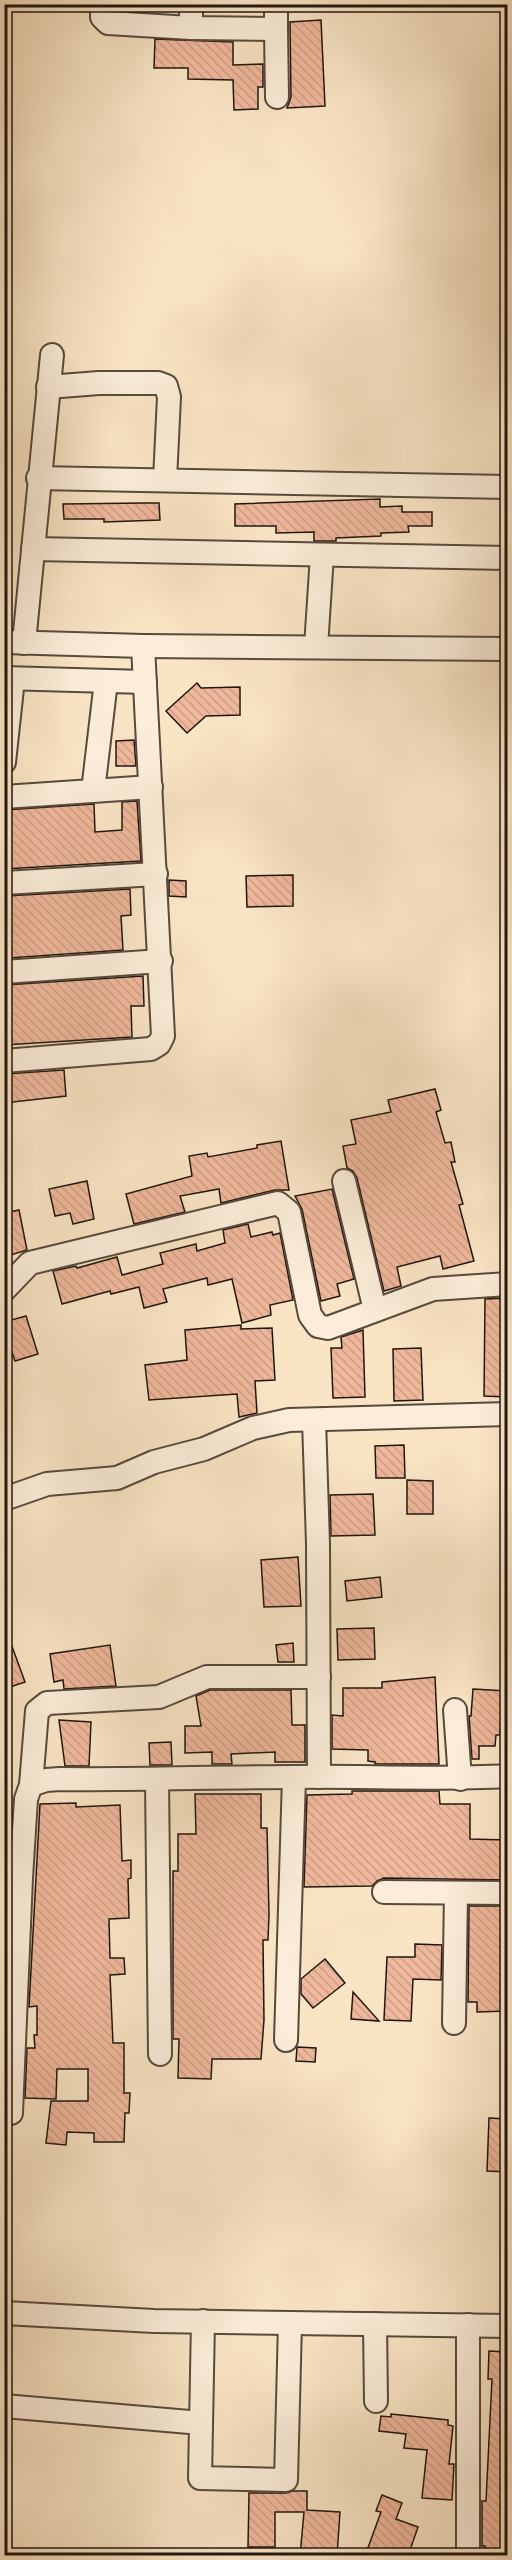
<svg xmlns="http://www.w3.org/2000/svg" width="512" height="2560" font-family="'IM FELL French Canon',serif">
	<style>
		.building { fill: url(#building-back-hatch); stroke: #211610; stroke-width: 1.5 }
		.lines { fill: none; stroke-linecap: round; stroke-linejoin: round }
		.street-casing { stroke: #574a3d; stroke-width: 26 }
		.street { stroke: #fbedd9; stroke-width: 22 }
	</style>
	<defs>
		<pattern id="building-back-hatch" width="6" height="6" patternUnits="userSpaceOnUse" patternTransform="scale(1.5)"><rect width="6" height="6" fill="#efb79b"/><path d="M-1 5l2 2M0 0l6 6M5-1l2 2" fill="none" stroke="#cd9d84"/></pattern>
	</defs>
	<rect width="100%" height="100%" fill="#f9e4c4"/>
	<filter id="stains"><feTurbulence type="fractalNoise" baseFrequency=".00333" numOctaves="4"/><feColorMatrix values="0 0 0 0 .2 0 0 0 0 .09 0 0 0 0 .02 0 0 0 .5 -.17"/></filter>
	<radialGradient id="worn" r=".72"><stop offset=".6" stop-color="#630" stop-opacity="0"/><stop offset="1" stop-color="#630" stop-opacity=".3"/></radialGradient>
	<!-- building -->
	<g class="building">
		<path d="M321,20L325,106L287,108L291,97L290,22Z"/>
		<path d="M155,39L233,42V65L263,64V87H258V109L234,110L233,80L188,79V68H154Z"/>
		<path d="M380,499V507L402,506V512H432V526H408L409,532L381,533V536L336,538V541H314V532L276,533V526H235V504Z"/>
		<path d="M144,503H159L160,520L104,522V519H64L63,504Z"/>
		<path d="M197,683L201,688L240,687V715L206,716L187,733L166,711Z"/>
		<path d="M134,740L136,766H116V741Z"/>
		<path d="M137,801L141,861L4,869V810L94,804L95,832L122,830V802Z"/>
		<path d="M293,875V906L247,907L246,876Z"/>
		<path d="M169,880L186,881V897L169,896Z"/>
		<path d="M130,889L131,915L121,916L123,950L9,958V955H4L6,896Z"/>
		<path d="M143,976L144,1006H131L132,1037L4,1045V985Z"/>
		<path d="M64,1070L66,1096L4,1103V1074Z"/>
		<path d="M435,1089L441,1110L436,1112L445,1143L451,1142L455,1162H451L463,1204L459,1205L474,1261L443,1269L440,1256L397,1267L401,1286L384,1291L357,1178L353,1171L347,1168L343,1146L356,1144L351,1120L391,1112L388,1100Z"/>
		<path d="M281,1141L289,1190H275L221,1203L219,1189L180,1196L185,1212L134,1224L126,1194L192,1176L189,1156L207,1153L208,1157L257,1148V1145Z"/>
		<path d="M87,1181L94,1219L73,1224L70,1213L55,1216L49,1189Z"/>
		<path d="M332,1189L354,1279L337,1284L340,1296L321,1301L302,1209L295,1196Z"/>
		<path d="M19,1210L27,1250L4,1257V1213Z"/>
		<path d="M248,1224L251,1237L272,1232L273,1235L280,1233L293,1300L270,1305L271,1315L242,1323L232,1279L208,1285L207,1278L163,1289L167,1302L144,1308L139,1287L111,1294L110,1291L62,1304L53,1271L76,1266L77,1268L117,1257L122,1275L163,1264L160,1253L196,1244L197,1251L225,1243L223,1230Z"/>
		<path d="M507,1298V1397L484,1396L485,1299Z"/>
		<path d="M26,1316L38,1354L15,1361L4,1330V1322Z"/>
		<path d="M241,1325V1329L272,1328L275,1380L255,1381L257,1413L239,1417L237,1394L149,1400L145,1365L187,1360L185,1330Z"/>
		<path d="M363,1330L365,1397L333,1398L331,1348H342L341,1337Z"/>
		<path d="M421,1348L423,1400L394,1401L393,1349Z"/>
		<path d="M404,1445L405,1478H376L375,1446Z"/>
		<path d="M407,1480L433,1481V1514H407Z"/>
		<path d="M373,1494L375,1535L331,1536L330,1495Z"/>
		<path d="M298,1557L301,1606L264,1607L261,1560Z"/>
		<path d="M380,1577L382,1597L347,1601L345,1581Z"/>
		<path d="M374,1628L375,1659L338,1660L337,1629Z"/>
		<path d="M6,1630L25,1682L4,1689V1631Z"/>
		<path d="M293,1643L294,1662H278L276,1645Z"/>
		<path d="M110,1645L116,1686L64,1689L63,1680L54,1682L50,1654Z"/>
		<path d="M435,1677L439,1764H375V1762L368,1761V1750L332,1749V1715L343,1716V1688H382V1682Z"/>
		<path d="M473,1689L507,1691V1716L501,1715L500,1735H496L495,1746H479V1759H472L469,1716H471Z"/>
		<path d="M210,1690H291L292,1725H305V1762H275V1752L231,1754L232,1764H212V1752L185,1753V1726H201L196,1696Z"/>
		<path d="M59,1720L91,1722L89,1766H65Z"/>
		<path d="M171,1742L172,1765H150L149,1743Z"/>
		<path d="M352,1791H439L440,1804H470V1839L507,1840V1880L384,1878L377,1881L372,1886L304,1887L307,1795L352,1794Z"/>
		<path d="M195,1794H261V1828H267L269,1915L268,1940H263L264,2020L261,2059H212L211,2079L178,2078L179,2039H173V1871H178V1834H196Z"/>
		<path d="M76,1803V1807L120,1805L122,1861L131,1860V1878L128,1879L129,1918L109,1919L110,1958H124L125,1974L110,1975L113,2043H124V2093H130L129,2113H125L124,2142H94V2133L67,2132L66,2145L46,2143L51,2101H88V2069H57L56,2099L25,2098L27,2048H35L34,2035H37V2006L29,2007L40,1804Z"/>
		<path d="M469,1906H507V2011L477,2012V2002H468Z"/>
		<path d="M415,1944L442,1945L441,1980L413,1979L411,2021L384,2020L387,1957H415Z"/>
		<path d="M325,1959L345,1983L313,2008L301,1994V1979Z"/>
		<path d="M353,1992L379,2021L351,2019Z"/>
		<path d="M297,2047L316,2048L315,2062L296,2061Z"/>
		<path d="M489,2118L507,2119V2172L487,2171Z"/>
		<path d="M489,2351L507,2352V2548H505V2556H485V2546H482V2501H486L492,2379H488Z"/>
		<path d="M391,2414L448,2420V2425L453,2426L449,2464H454L452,2500L422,2498L427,2450L404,2448L406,2434L379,2431L381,2416L391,2417Z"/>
		<path d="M293,2491H307V2510L340,2512L337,2556H300L304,2512H275V2547H248L249,2493H286Z"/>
		<path d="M382,2495L402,2503L396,2519L418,2527L408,2556H365L381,2512L376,2511Z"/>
	</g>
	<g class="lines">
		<!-- street casing -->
		<g class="street-casing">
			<g id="street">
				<path d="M102,4V17L108,23L191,28L276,29V4"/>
				<path d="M191,28V4"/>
				<path d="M276,29L277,97"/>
				<path d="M48,387L99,383H158L166,386L169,397L165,480"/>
				<path d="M38,478L508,487"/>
				<path d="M33,549L508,558"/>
				<path d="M4,642L143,646L508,649"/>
				<path d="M24,643L52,355"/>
				<path d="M316,647L322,555"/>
				<path d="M4,678L145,682"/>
				<path d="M4,762L13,679"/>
				<path d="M93,791L106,681"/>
				<path d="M4,797L151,787"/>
				<path d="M4,883L156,874"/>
				<path d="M4,972L161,961"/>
				<path d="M4,1061L151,1049L159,1044L163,1036L143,646"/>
				<path d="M344,1181L375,1310"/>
				<path d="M4,1290L30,1263L278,1203L289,1212L310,1315L318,1326L328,1328L433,1289L508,1284"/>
				<path d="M314,1420L318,1544L319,1777"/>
				<path d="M4,1499L47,1484L117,1478L154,1462L204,1449L253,1428L289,1420L508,1414"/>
				<path d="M455,1710L460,1779"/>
				<path d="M157,1780L160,2054"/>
				<path d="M31,1785L37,1711L47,1703L159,1697L207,1677H319"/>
				<path d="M384,1892L508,1893"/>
				<path d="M454,2023L456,1893"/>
				<path d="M286,2040L294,1777"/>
				<path d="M11,2113L21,1878L26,1799L31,1785L46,1780L60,1779C138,1780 215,1777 293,1777C365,1776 436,1780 508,1776"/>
				<path d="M4,2313L154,2321L508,2326"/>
				<path d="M203,2321L200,2478L286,2480L290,2323"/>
				<path d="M375,2324L376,2401"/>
				<path d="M468,2325V2556"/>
				<path d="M4,2406L201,2423"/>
			</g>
		</g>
		<!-- street -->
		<use href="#street" class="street"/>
	</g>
	<!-- margin -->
	<rect width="512" height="2560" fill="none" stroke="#f9e4c4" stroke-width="24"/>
	<rect x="6" y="6" width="500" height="2548" fill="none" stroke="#211610" stroke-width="3"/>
	<rect x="12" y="12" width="488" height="2536" fill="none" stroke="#211610" stroke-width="1.5"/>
	<rect width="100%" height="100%" filter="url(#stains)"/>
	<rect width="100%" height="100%" fill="url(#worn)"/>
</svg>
